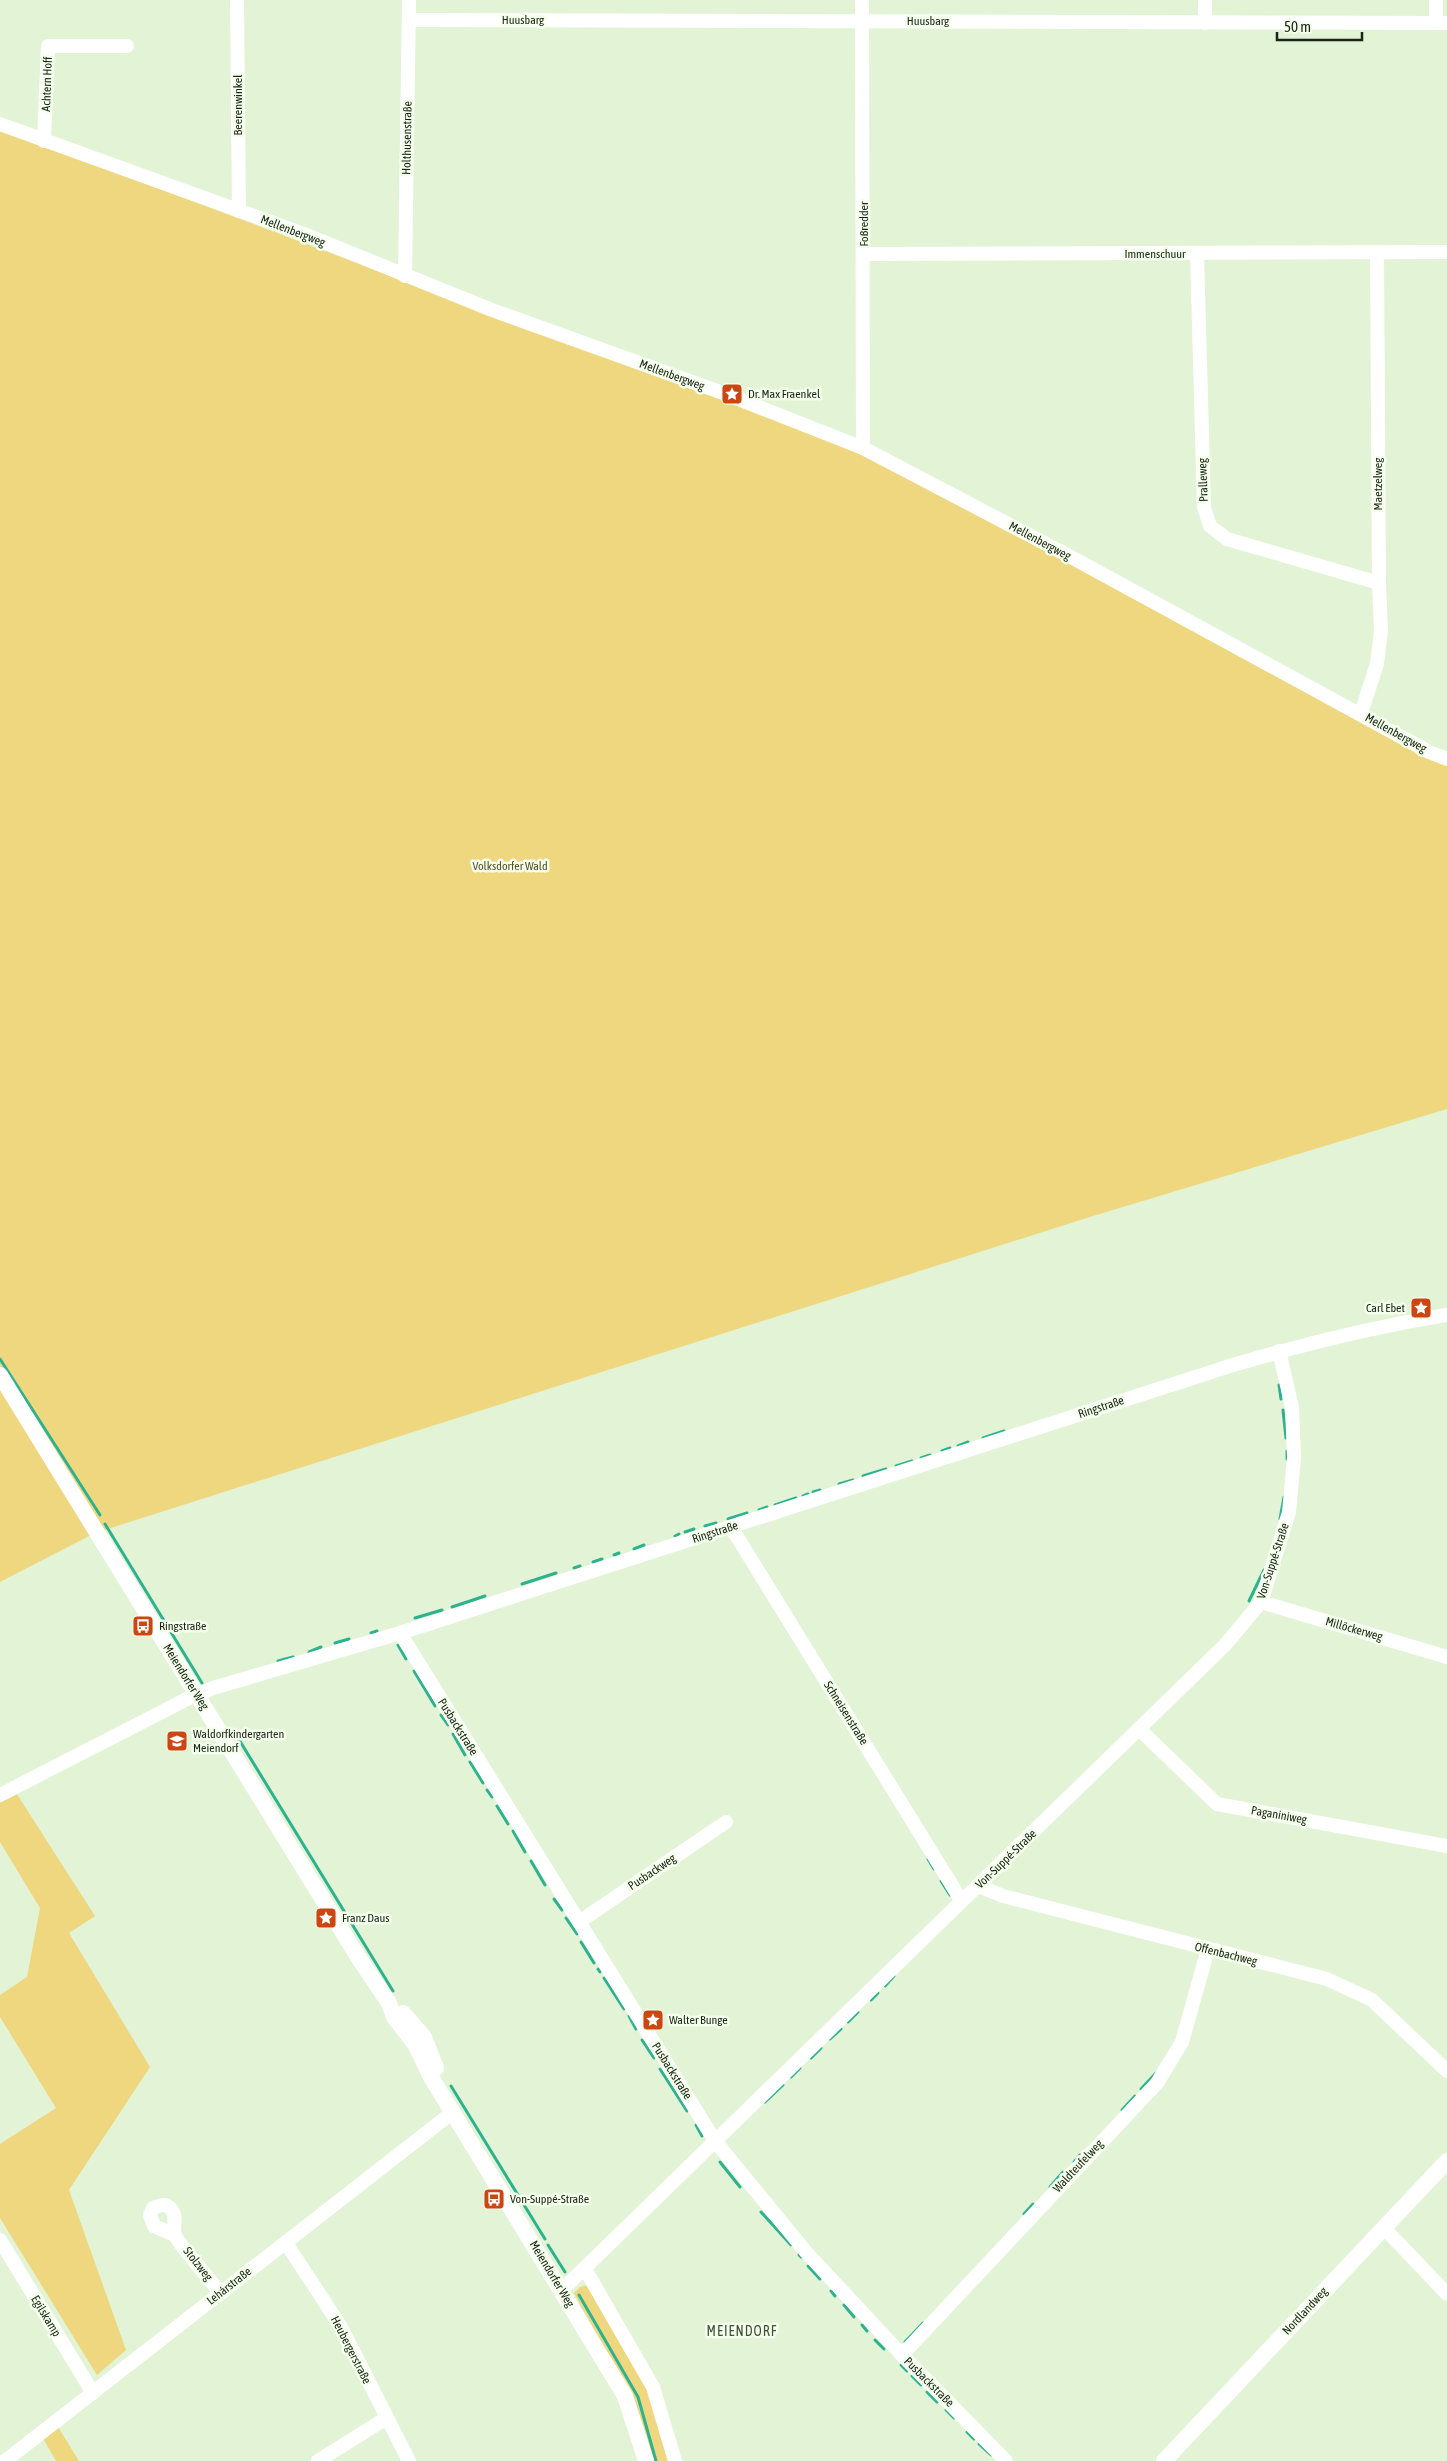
<svg xmlns="http://www.w3.org/2000/svg" width="1447" height="2461" font-family="'Asap Condensed',sans-serif">
	<style>
		.green { fill: #efd780 }
		.lines { fill: none; stroke-linecap: round; stroke-linejoin: round }
		.stream { stroke: #2db28f; stroke-width: 3 }
		.minor { stroke: #fff; stroke-width: 14 }
		.tertiary { stroke: #fff; stroke-width: 16 }
		.labels { text-anchor: middle; dominant-baseline: central; stroke-width: 5; stroke-linejoin: round; paint-order: stroke }
		.street-label { font-size: 12px; fill: #1c2317; stroke: #f4ffec }
		.poi-label { font-size: 12px; fill: #1c2317; stroke: #f4ffec; text-anchor: start }
		.park-label { font-size: 12px; fill: #5a4f25; stroke: #f4ffec }
		.neighbourhood-label { font-size: 14px; letter-spacing: 1px; fill: #425137; stroke: #f4ffec }
	</style>
	<rect width="100%" height="100%" fill="#e2f4d5"/>
	<!-- green -->
	<g class="green">
		<path d="M0,129L866,454L1447,765V1109L1093,1216L95,1533L0,1582Z"/>
		<path d="M13,1788L95,1916L69,1933L150,2067L69,2190L126,2350L97,2375L0,2218V2144L56,2108L0,2017V1995L27,1977L40,1908L0,1842V1802Z"/>
		<path d="M591,2284L651,2396L671,2461H652L635,2404L574,2293L580,2287Z"/>
		<path d="M55,2422L79,2461H56L40,2433Z"/>
	</g>
	<g class="lines">
		<!-- stream -->
		<g class="stream">
			<path d="M0,1359L100,1515"/>
			<path d="M1279,1385L1281,1399"/>
			<path d="M1283,1410L1286,1438"/>
			<path d="M983,1438L1004,1431"/>
			<path d="M958,1446L968,1442"/>
			<path d="M942,1451L950,1448"/>
			<path d="M921,1458L930,1455"/>
			<path d="M1287,1459V1451"/>
			<path d="M896,1466L912,1461"/>
			<path d="M863,1476L886,1469"/>
			<path d="M839,1484L853,1480"/>
			<path d="M813,1492L820,1490"/>
			<path d="M803,1496L808,1494"/>
			<path d="M775,1505L796,1498"/>
			<path d="M759,1510L767,1507"/>
			<path d="M728,1519L747,1513"/>
			<path d="M1280,1519L1284,1497"/>
			<path d="M105,1524L202,1683"/>
			<path d="M705,1526L716,1523"/>
			<path d="M685,1532L694,1529"/>
			<path d="M675,1536L679,1534"/>
			<path d="M634,1549L644,1545"/>
			<path d="M614,1555L619,1553"/>
			<path d="M593,1562L602,1559"/>
			<path d="M574,1568L580,1566"/>
			<path d="M522,1584L556,1573"/>
			<path d="M1249,1601L1264,1570"/>
			<path d="M452,1607L485,1596"/>
			<path d="M415,1618L442,1610"/>
			<path d="M371,1633L377,1631"/>
			<path d="M335,1643L349,1639"/>
			<path d="M398,1645L406,1659"/>
			<path d="M309,1652L321,1647"/>
			<path d="M278,1661L293,1657"/>
			<path d="M414,1671L435,1706"/>
			<path d="M441,1715L448,1725"/>
			<path d="M453,1734L465,1755"/>
			<path d="M238,1738L393,1991"/>
			<path d="M470,1762L483,1783"/>
			<path d="M487,1790L492,1797"/>
			<path d="M497,1806L508,1824"/>
			<path d="M513,1831L525,1852"/>
			<path d="M928,1859L934,1869"/>
			<path d="M531,1861L545,1885"/>
			<path d="M941,1881L950,1895"/>
			<path d="M554,1899L562,1910"/>
			<path d="M566,1918L577,1934"/>
			<path d="M581,1942L594,1963"/>
			<path d="M598,1969L600,1972"/>
			<path d="M604,1978L624,2009"/>
			<path d="M885,1986L894,1976"/>
			<path d="M871,2000L878,1993"/>
			<path d="M629,2016L636,2029"/>
			<path d="M848,2022L858,2012"/>
			<path d="M830,2039L841,2029"/>
			<path d="M642,2040L654,2058"/>
			<path d="M811,2058L821,2048"/>
			<path d="M660,2069L687,2111"/>
			<path d="M791,2077L800,2068"/>
			<path d="M451,2086L545,2239"/>
			<path d="M1141,2089L1156,2073"/>
			<path d="M765,2102L783,2085"/>
			<path d="M1122,2110L1135,2096"/>
			<path d="M696,2125L702,2136"/>
			<path d="M720,2162L740,2187"/>
			<path d="M1074,2162L1080,2155"/>
			<path d="M1050,2187L1063,2172"/>
			<path d="M761,2212L791,2245"/>
			<path d="M1024,2214L1033,2204"/>
			<path d="M548,2245L565,2272"/>
			<path d="M799,2255L801,2257"/>
			<path d="M808,2266L820,2279"/>
			<path d="M831,2291L835,2296"/>
			<path d="M579,2295L638,2397L656,2461"/>
			<path d="M844,2305L854,2317"/>
			<path d="M862,2325L867,2331"/>
			<path d="M875,2340L884,2349"/>
			<path d="M905,2342L923,2323"/>
			<path d="M901,2365L907,2371"/>
			<path d="M912,2376L921,2385"/>
			<path d="M927,2392L937,2402"/>
			<path d="M946,2410L954,2418"/>
			<path d="M967,2432L974,2439"/>
			<path d="M979,2444L991,2455"/>
		</g>
		<!-- minor -->
		<g class="minor">
			<path d="M237,0L239,211"/>
			<path d="M862,0L863,448"/>
			<path d="M409,20L1447,23"/>
			<path d="M1205,23V0"/>
			<path d="M1436,23V0"/>
			<path d="M0,124L304,234L492,310L723,393L863,448L1071,557L1429,752L1447,759"/>
			<path d="M44,141L48,46H127"/>
			<path d="M1197,253L1204,507L1210,526L1227,539L1379,583"/>
			<path d="M864,254L1447,252"/>
			<path d="M405,276L409,0"/>
			<path d="M1361,713L1377,664L1381,631L1379,583L1377,253"/>
			<path d="M731,1527L961,1900"/>
			<path d="M1261,1602L1447,1657"/>
			<path d="M400,1633L715,2141L806,2252L902,2355L1006,2461"/>
			<path d="M1139,1729L1217,1804L1447,1846"/>
			<path d="M0,1795L187,1699L213,1688L400,1633L1233,1365C1304,1344 1374,1327 1447,1315"/>
			<path d="M979,1886L1003,1896L1327,1979L1372,2000L1447,2071"/>
			<path d="M579,1922L726,1822"/>
			<path d="M1384,2228L1447,2294"/>
			<path d="M175,2235L154,2226L150,2215L153,2208C160,2205 165,2203 171,2209C178,2217 172,2226 175,2235C178,2244 212,2282 221,2293"/>
			<path d="M0,2240L93,2393"/>
			<path d="M286,2243L341,2327L409,2461"/>
			<path d="M585,2269L653,2387L675,2461"/>
			<path d="M562,2290L1225,1645L1261,1602L1289,1512L1294,1458L1292,1407L1279,1351"/>
			<path d="M902,2355L1157,2083L1182,2042L1208,1949"/>
			<path d="M5,2461L453,2112"/>
			<path d="M318,2461L385,2419"/>
		</g>
		<!-- tertiary -->
		<g class="tertiary">
			<path d="M0,1375L360,1960L389,2003L394,2017L415,2044L431,2077L625,2396L646,2461"/>
			<path d="M403,2013L424,2037L436,2068"/>
			<path d="M1164,2461L1447,2161"/>
		</g>
	</g>
	<!-- icons -->
	<defs>
		<g id="sight-square" transform="scale(1.125)"><rect x="-9" y="-9" width="18" height="18" rx="4" fill="#cd4612" stroke="#f4ffec"/><path d="M0-6L1.8-2.2L6-1.7L2.9 1.2L3.7 5.4L0 3.3L-3.7 5.4L-2.9 1.2L-6-1.7L-1.8-2.2Z" fill="#fff"/></g>
		<g id="bus-square" transform="scale(1.125)"><rect x="-9" y="-9" width="18" height="18" rx="4" fill="#cd4612" stroke="#f4ffec"/><path d="M-5-6H5V4H4V6H2V4H-2V6H-4V4H-5ZM-3.5-4V0h7V-4ZM-3.5 1.2v1.5H-2V1.2ZM2 1.2v1.5H3.5V1.2Z" fill="#fff"/></g>
		<g id="school-square" transform="scale(1.125)"><rect x="-9" y="-9" width="18" height="18" rx="4" fill="#cd4612" stroke="#f4ffec"/><path d="M0-5L7-2L0 1L-7-2ZM-4 1L0 2.5L4 1V4Q0 6-4 4Z" fill="#fff"/></g>
	</defs>
	<g fill-rule="evenodd">
		<use href="#sight-square" x="732" y="394"/>
		<use href="#sight-square" x="1421" y="1308"/>
		<use href="#bus-square" x="143" y="1626"/>
		<use href="#school-square" x="177" y="1741"/>
		<use href="#sight-square" x="326" y="1918"/>
		<use href="#sight-square" x="653" y="2020"/>
		<use href="#bus-square" x="494" y="2199"/>
	</g>
	<g class="labels">
		<!-- street labels -->
		<g class="street-label">
			<text x="523" y="20">Huusbarg</text>
			<text x="928" y="21">Huusbarg</text>
			<text transform="translate(47 84) rotate(-88)">Achtern Hoff</text>
			<text transform="translate(238 105) rotate(-90)">Beerenwinkel</text>
			<text transform="translate(407 138) rotate(-89)">Holthusenstraße</text>
			<text transform="translate(864 224) rotate(-90)">Foßredder</text>
			<text transform="translate(293 231) rotate(21)">Mellenbergweg</text>
			<text x="1155" y="254">Immenschuur</text>
			<text transform="translate(672 375) rotate(20)">Mellenbergweg</text>
			<text transform="translate(1203 480) rotate(-92)">Pralleweg</text>
			<text transform="translate(1378 484) rotate(-90)">Maetzelweg</text>
			<text transform="translate(1040 541) rotate(28)">Mellenbergweg</text>
			<text transform="translate(1396 733) rotate(29)">Mellenbergweg</text>
			<text transform="translate(1101 1407) rotate(-18)">Ringstraße</text>
			<text transform="translate(715 1532) rotate(-18)">Ringstraße</text>
			<text transform="translate(1273 1561) rotate(-72)">Von-Suppé-Straße</text>
			<text transform="translate(1354 1629) rotate(16)">Millöckerweg</text>
			<text transform="translate(186 1677) rotate(58)">Meiendorfer Weg</text>
			<text transform="translate(846 1713) rotate(58)">Schneisenstraße</text>
			<text transform="translate(458 1727) rotate(58)">Pusbackstraße</text>
			<text transform="translate(1279 1815) rotate(10)">Paganiniweg</text>
			<text transform="translate(1006 1859) rotate(-44)">Von-Suppé-Straße</text>
			<text transform="translate(652 1872) rotate(-34)">Pusbackweg</text>
			<text transform="translate(1226 1954) rotate(14)">Offenbachweg</text>
			<text transform="translate(672 2071) rotate(58)">Pusbackstraße</text>
			<text transform="translate(1078 2166) rotate(-47)">Waldteufelweg</text>
			<text transform="translate(198 2264) rotate(52)">Stolzweg</text>
			<text transform="translate(552 2274) rotate(59)">Meiendorfer Weg</text>
			<text transform="translate(229 2286) rotate(-38)">Lehárstraße</text>
			<text transform="translate(1305 2311) rotate(-47)">Nordlandweg</text>
			<text transform="translate(46 2316) rotate(59)">Egilskamp</text>
			<text transform="translate(351 2350) rotate(63)">Heubergerstraße</text>
			<text transform="translate(929 2382) rotate(45)">Pusbackstraße</text>
		</g>
		<!-- poi labels -->
		<g class="poi-label">
			<text x="748" y="394">Dr. Max Fraenkel</text>
			<text x="1405" y="1308" text-anchor="end">Carl Ebet</text>
			<text x="159" y="1626">Ringstraße</text>
			<text x="193" y="1734">Waldorfkindergarten<tspan x="193" dy="14">Meiendorf</tspan></text>
			<text x="342" y="1918">Franz Daus</text>
			<text x="669" y="2020">Walter Bunge</text>
			<text x="510" y="2199">Von-Suppé-Straße</text>
		</g>
		<!-- park labels -->
		<g class="park-label">
			<text x="510" y="866">Volksdorfer Wald</text>
		</g>
		<!-- neighbourhood labels -->
		<g class="neighbourhood-label">
			<text x="742" y="2331">MEIENDORF</text>
		</g>
	</g>
	<!-- scale -->
	<path d="M1277 32v8h85v-8" fill="none" stroke="#1c2317" stroke-width="2.5"/>
	<text x="1284" y="32" font-size="15" fill="#1c2317" stroke="#f4ffec" stroke-width="4" paint-order="stroke">50 m</text>
</svg>
